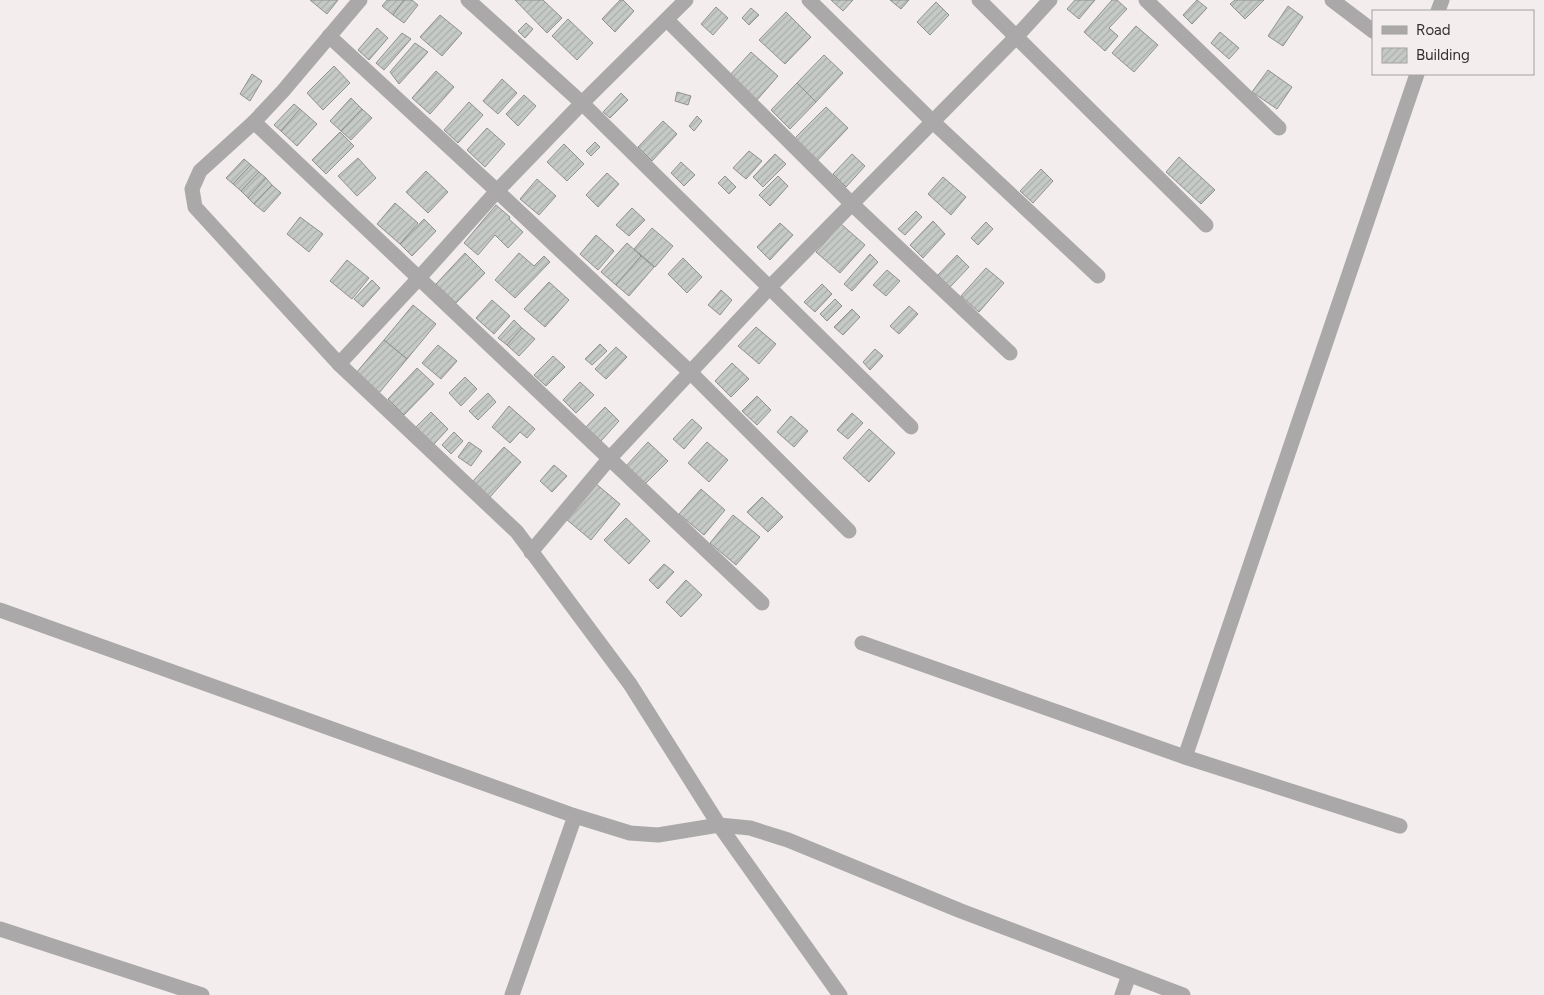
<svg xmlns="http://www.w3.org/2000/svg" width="1544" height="995" font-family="Figtree,sans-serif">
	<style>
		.building { fill: url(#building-hatch); stroke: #8f928f }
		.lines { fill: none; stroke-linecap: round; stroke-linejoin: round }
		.street { stroke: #aaa8a8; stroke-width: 15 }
	</style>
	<defs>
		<pattern id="building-hatch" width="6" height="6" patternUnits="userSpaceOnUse" patternTransform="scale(1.25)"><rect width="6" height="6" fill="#c6cac6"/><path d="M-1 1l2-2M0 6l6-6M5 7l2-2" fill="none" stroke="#abaeaa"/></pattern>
	</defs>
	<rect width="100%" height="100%" fill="#f3eded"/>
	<!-- building -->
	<g class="building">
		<path d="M310,0H338L327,14Z"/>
		<path d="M387,0H404L393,15L382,6Z"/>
		<path d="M404,0H412L418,5L404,23L393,15Z"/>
		<path d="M515,0H543L562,18L547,33Z"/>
		<path d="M620,0H623L634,11L615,32L602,19Z"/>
		<path d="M831,0H853L843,11Z"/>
		<path d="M890,0H909L901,9Z"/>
		<path d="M1075,0H1095L1079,19L1067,9Z"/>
		<path d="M1112,0H1117L1127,9L1109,28L1118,36L1105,51L1084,32Z"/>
		<path d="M1197,0L1207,8L1192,24L1183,15Z"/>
		<path d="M1235,0H1264L1245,19L1230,4Z"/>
		<path d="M936,2L949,15L930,35L917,22Z"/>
		<path d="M1288,6L1303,17L1283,46L1268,36Z"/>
		<path d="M716,7L728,18L713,35L701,24Z"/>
		<path d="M751,8L759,15L749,25L742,18Z"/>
		<path d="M786,12L811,37L785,64L759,40Z"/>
		<path d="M440,15L462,33L442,56L420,37Z"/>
		<path d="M568,19L593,43L577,60L552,36Z"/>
		<path d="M526,23L533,29L525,38L518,31Z"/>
		<path d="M1136,26L1158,45L1134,72L1112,53Z"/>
		<path d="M377,28L388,38L369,60L358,50Z"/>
		<path d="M1220,32L1239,48L1229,59L1211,43Z"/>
		<path d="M402,33L411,39L384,70L376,63Z"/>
		<path d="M415,43L428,52L399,84L390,72Z"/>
		<path d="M751,52L778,76L757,100L729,76Z"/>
		<path d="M824,55L843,73L816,102L797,83Z"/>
		<path d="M334,66L350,83L323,110L307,93Z"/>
		<path d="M1268,70L1292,87L1277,109L1252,92Z"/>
		<path d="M436,71L454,87L430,114L412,98Z"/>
		<path d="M252,74L262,81L250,101L240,94Z"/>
		<path d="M502,79L517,93L498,114L483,101Z"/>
		<path d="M797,83L816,102L790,129L771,110Z"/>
		<path d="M677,92L691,96L688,105L675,101Z"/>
		<path d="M621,93L628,100L610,118L603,112Z"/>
		<path d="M524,95L536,106L518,126L506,114Z"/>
		<path d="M351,98L362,109L341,131L330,121Z"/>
		<path d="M469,102L483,115L458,143L444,130Z"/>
		<path d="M294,104L300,109L281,131L274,125Z"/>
		<path d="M826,107L848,128L814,164L791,142Z"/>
		<path d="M300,109L317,124L297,146L281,131Z"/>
		<path d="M362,109L372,118L351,140L341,131Z"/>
		<path d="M697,116L702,121L694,131L689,126Z"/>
		<path d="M663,121L677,134L652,161L638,147Z"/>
		<path d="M487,128L505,144L485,167L467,150Z"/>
		<path d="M340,132L354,146L326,174L312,160Z"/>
		<path d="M595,142L600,147L591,156L586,151Z"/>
		<path d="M564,144L584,164L567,181L547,162Z"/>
		<path d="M749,151L762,161L746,179L733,168Z"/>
		<path d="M775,154L786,164L763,187L753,177Z"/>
		<path d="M852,154L865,166L846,187L833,174Z"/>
		<path d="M1179,157L1215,190L1201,204L1166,172Z"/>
		<path d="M358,158L376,178L357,196L338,176Z"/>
		<path d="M244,159L251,165L233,184L226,178Z"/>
		<path d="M681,162L695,175L684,186L671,173Z"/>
		<path d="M251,165L259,172L241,191L233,184Z"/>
		<path d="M1041,169L1053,181L1033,203L1020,191Z"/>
		<path d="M426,171L448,192L428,213L406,192Z"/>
		<path d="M259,172L266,178L248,198L241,191Z"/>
		<path d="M607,173L619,184L598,207L586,195Z"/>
		<path d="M725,176L736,187L729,194L718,183Z"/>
		<path d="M778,176L788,186L770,206L759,195Z"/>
		<path d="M943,177L966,197L951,215L928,194Z"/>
		<path d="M266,178L272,185L254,204L248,198Z"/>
		<path d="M537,179L556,196L539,215L520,199Z"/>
		<path d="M272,185L281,193L264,212L254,204Z"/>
		<path d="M395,203L418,223L400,244L377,224Z"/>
		<path d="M496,205L510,217L509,219L523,232L508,248L495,235L478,255L464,243Z"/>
		<path d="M632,208L645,220L629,236L616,225Z"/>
		<path d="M916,211L922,217L905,235L898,229Z"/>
		<path d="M300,217L323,234L309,252L287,234Z"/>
		<path d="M424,219L436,231L412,256L400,244Z"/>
		<path d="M933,221L945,234L923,258L910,245Z"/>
		<path d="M986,222L993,229L978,245L971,238Z"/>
		<path d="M780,223L793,235L770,260L757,247Z"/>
		<path d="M841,224L865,245L840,273L816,252Z"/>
		<path d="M652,228L673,246L655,267L634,249Z"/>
		<path d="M596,235L614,251L598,270L580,254Z"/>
		<path d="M627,243L641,256L616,285L601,272Z"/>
		<path d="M465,253L485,273L456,303L436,284Z"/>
		<path d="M519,253L534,266L544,256L550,262L515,298L495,280Z"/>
		<path d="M870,254L878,262L852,291L844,284Z"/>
		<path d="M957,255L969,267L950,287L938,275Z"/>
		<path d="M641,256L654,267L629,296L616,285Z"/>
		<path d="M683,258L702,277L687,293L668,274Z"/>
		<path d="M347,260L369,278L352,299L330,281Z"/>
		<path d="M986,268L1004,283L979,312L961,296Z"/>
		<path d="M887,270L900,281L886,296L873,285Z"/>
		<path d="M372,280L380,288L363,307L354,299Z"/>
		<path d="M549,282L569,300L545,327L524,309Z"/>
		<path d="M822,284L832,294L815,312L804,302Z"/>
		<path d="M721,290L732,300L720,315L708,305Z"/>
		<path d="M835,299L842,306L827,321L820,314Z"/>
		<path d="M492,300L510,316L494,334L476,318Z"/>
		<path d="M413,305L436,324L407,359L384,340Z"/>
		<path d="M909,306L918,314L899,334L890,326Z"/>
		<path d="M852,309L860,317L843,335L834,327Z"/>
		<path d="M514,320L522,328L507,345L498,338Z"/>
		<path d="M756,327L776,344L759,364L738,346Z"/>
		<path d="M522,328L535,339L519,356L507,345Z"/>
		<path d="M384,340L407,359L379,393L356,373Z"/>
		<path d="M600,344L607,351L592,365L585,359Z"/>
		<path d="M438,345L457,361L441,379L422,363Z"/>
		<path d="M616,347L627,357L606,379L595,369Z"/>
		<path d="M875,349L883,356L870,370L863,362Z"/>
		<path d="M553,356L565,367L546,386L534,375Z"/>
		<path d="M732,363L749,379L731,397L715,381Z"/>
		<path d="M417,368L434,384L404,415L388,399Z"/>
		<path d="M465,377L477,389L461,406L449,393Z"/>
		<path d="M580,382L594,395L576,413L563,400Z"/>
		<path d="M488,393L496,402L478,420L469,411Z"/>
		<path d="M757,396L771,410L757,425L742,411Z"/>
		<path d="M509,406L535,429L527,438L520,432L510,443L492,427Z"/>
		<path d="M605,407L619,421L601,441L586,427Z"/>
		<path d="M431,412L448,429L433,445L416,427Z"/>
		<path d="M852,413L863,423L848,439L837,430Z"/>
		<path d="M791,416L808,431L794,447L777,432Z"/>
		<path d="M692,419L702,428L684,449L673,439Z"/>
		<path d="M869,429L895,453L869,482L843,458Z"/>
		<path d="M454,432L463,441L451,454L442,445Z"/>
		<path d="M469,442L482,451L471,466L458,457Z"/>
		<path d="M648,442L668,461L645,484L626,466Z"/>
		<path d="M707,442L728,460L709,482L688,463Z"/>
		<path d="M504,447L521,462L490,497L473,481Z"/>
		<path d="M554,465L567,476L552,492L540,481Z"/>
		<path d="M595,483L620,504L591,540L566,519Z"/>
		<path d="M701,489L725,510L704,535L679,514Z"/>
		<path d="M762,497L783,517L768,532L747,512Z"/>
		<path d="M733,515L760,537L736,565L710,543Z"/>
		<path d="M626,518L650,541L629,564L604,540Z"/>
		<path d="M664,564L674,572L658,589L649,580Z"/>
		<path d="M686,580L702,595L681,617L666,602Z"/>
	</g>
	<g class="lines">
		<!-- street -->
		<g class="street">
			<path d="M360,0L283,91L254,122L200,171L192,189L195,207L339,364L517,532L630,684L719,825L840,995"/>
			<path d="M468,0L582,103L911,427"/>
			<path d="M809,0L932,121L1098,276"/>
			<path d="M979,0L1206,225"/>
			<path d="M1146,0L1279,128"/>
			<path d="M1332,0L1373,31"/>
			<path d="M1438,11L1442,0"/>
			<path d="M667,20L852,204L1010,353"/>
			<path d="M329,36L497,191L690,372L849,531"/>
			<path d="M254,122C424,282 592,444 762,603"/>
			<path d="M339,364L419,278L497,191L582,103L686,0"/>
			<path d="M531,552L609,459L769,288L1017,36L1050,0"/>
			<path d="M0,610L575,816L630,833L658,835L719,825L750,828L788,840L961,911L1183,995"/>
			<path d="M862,643L1185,757L1400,826"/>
			<path d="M1185,757L1417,74"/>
			<path d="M0,929L202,995"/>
			<path d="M512,995L575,816"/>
			<path d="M1122,995L1129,975"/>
		</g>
	</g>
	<!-- legend -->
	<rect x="1372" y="10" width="162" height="65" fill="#f3eded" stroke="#a6a1a1"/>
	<rect x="1382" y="26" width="25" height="8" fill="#aaa8a8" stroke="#a6a1a1"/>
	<text x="1416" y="35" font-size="15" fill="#323030">Road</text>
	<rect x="1382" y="48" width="25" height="15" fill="url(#building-hatch)" stroke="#a6a1a1"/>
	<text x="1416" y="60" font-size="15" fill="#323030">Building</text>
</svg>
